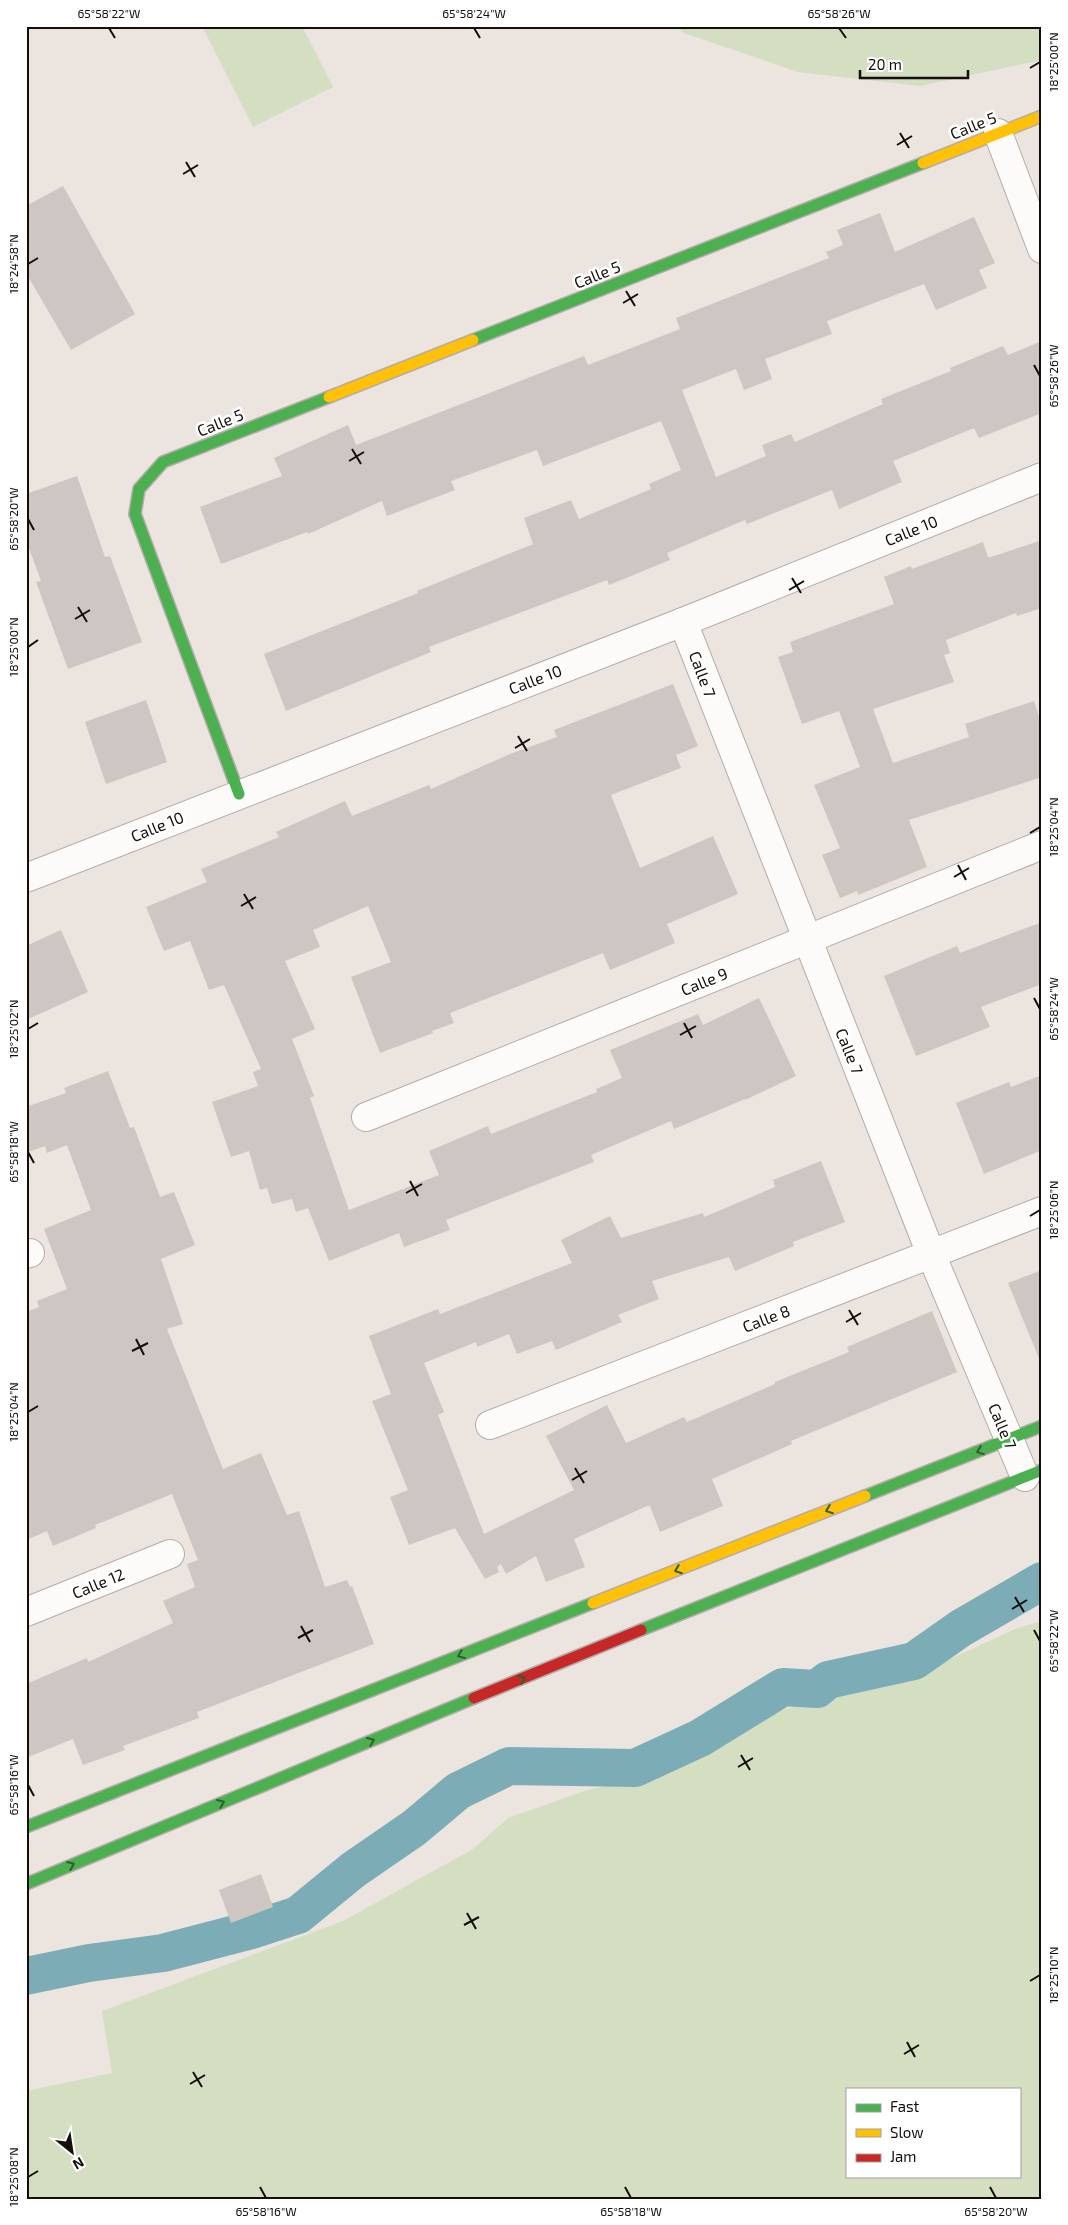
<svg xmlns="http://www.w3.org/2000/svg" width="1068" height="2225" font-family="'Exo 2',sans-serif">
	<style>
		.green { fill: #d4dec1; fill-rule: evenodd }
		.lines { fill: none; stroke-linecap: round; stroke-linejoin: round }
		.canal { stroke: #7cadb7; stroke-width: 38 }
		.building { fill: #cdc6c2 }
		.street-casing { stroke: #b3aca8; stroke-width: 30 }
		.fast-casing { stroke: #b3aca8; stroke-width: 14 }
		.slow-casing { stroke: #b3aca8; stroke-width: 14 }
		.jam-casing { stroke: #b3aca8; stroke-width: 14 }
		.street { stroke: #fcfbfa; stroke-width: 28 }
		.fast { stroke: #4caf50; stroke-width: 11 }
		.slow { stroke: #ffc107; stroke-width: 11 }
		.jam { stroke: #c62828; stroke-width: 11 }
		.oneway { stroke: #305e2d }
		.ticks { fill: none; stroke: #130e0a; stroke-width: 2 }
		.labels { text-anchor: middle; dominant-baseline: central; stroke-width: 5; stroke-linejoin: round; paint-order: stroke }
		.street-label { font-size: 16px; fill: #130e0a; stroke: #fff }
		.neatline { fill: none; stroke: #130e0a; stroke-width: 2 }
		.ticks-label { font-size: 12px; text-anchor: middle; fill: #130e0a }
	</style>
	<rect width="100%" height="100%" fill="#ece4df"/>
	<!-- green -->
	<g class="green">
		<path d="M202,26H302L333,87L253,127Z"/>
		<path d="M675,26H1042V60L920,86L798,72L684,33Z"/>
		<path d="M1042,1621V2199H26V2091L112,2073L102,2011L343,1921L473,1849L508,1818L587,1790L654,1776L712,1749L780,1710L874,1689L933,1667L1015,1629ZM847,2089H1019V2176H847Z"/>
	</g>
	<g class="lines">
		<!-- canal -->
		<path class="canal" d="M26,1976L89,1963L163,1953L255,1929L298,1915L353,1870L414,1828L458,1791L509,1766L635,1768L700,1738L783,1687L817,1689L828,1680L914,1661L961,1628L1042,1581"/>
	</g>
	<!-- building -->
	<g class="building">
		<path d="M63,186L135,314L71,350L26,273V206Z"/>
		<path d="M880,213L895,252L974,217L995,263L979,270L987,288L936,310L924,284L827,321L832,334L765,359L772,379L744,390L736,369L682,390L716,477L766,456L762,445L791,434L795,442L883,404L881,399L951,371L950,368L1003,346L1008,355L1042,341V413L979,438L974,428L893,461L902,482L839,509L832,490L747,524L745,520L667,553L670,560L609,585L607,580L429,647L431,652L286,711L264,654L418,593L417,591L533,544L524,518L571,500L579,519L651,489L649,484L681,470L661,421L543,466L537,450L451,481L455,490L387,516L382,501L308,534L307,532L221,564L200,507L282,476L274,458L348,425L356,445L584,356L588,365L680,329L676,318L829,258L826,252L843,245L837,230Z"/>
		<path d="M77,476L105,557L110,556L142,642L68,669L36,582L41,581L26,540V494Z"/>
		<path d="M1042,540V608L1017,616L1016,613L946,640L950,653L944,655L954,682L873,709L893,763L969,737L965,724L1034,701L1042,725V777L909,820L927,867L858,895L857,891L840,898L822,855L840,848L814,785L860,767L839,711L802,724L778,657L793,652L790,642L894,604L884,577L911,566L912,569L983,542L988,557H991Z"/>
		<path d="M673,684L698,746L676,755L681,768L611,795L640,868L713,836L738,894L667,924L675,943L610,970L603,953L450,1013L454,1023L432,1031L433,1033L380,1053L351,977L391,962L368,906L313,930L320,947L285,961L315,1029L292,1039L314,1096L310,1098L349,1210L439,1175L429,1151L488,1126L491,1134L597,1092L596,1089L622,1078L610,1050L698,1014L703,1025L759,998L796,1076L745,1100V1099L674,1129L671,1121L591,1155L594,1162L446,1220L450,1230L404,1247L399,1233L329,1261L308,1208L296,1212L292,1199L272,1204L267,1188L260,1190L249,1151L231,1157L212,1102L258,1086L253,1072L261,1069L224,985L209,990L190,941L164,951L146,907L207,882L201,869L279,837L276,832L345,801L352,816L429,785L431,789L510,754L557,737L554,730Z"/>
		<path d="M146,700L167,762L106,784L85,722Z"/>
		<path d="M1042,922V984L981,1007L990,1027L916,1056L884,976L957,946L960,953Z"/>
		<path d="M61,930L88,992L26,1020V946Z"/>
		<path d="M108,1071L130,1128L134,1127L160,1197L174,1192L195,1245L161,1259L183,1324L167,1329L223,1469L261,1453L287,1515L299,1511L325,1587L347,1580L350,1587L352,1586L374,1644L197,1712L199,1718L123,1746L125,1750L83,1765L73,1739L26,1758V1684L87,1658L88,1662L173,1623L163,1601L195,1587L187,1564L198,1560L172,1494L95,1525L96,1528L53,1546L47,1531L26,1540V1312L39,1307L37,1301L67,1289L44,1229L91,1210L67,1145L47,1153L45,1146L26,1153V1107L66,1093L64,1088Z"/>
		<path d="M1042,1075V1150L984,1174L956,1103L1009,1082L1011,1087Z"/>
		<path d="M821,1161L845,1222L793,1242L794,1246L735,1271L729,1257L652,1281L659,1299L618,1315L622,1322L556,1350L552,1341L517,1354L509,1334L477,1347L476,1342L424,1363L444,1412L438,1415L484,1534L574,1490L546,1436L607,1405L626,1443L684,1417L687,1422L775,1384V1382L849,1352L847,1347L932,1311L957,1372L791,1441L792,1444L712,1479L723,1506L660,1532L650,1506H647L574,1539L585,1567L546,1582L536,1556L506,1574L501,1564L497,1567L499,1572L485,1579L455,1528L409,1545L390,1497L408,1490L372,1401L391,1394L369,1336L438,1309L440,1314L572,1263L561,1240L610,1216L621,1238L703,1213L704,1217L775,1187L773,1180Z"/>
		<path d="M1042,1270V1363H1041L1008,1283Z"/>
		<path d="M261,1874L273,1907L231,1923L219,1890Z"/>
	</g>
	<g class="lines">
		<!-- street casing -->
		<g class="street-casing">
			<g id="street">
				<path d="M998,133L1042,249"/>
				<path d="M683,622L931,1254L1025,1477"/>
				<path d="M26,878L683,622L1042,477"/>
				<path d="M366,1117L1042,845"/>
				<path d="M26,1254L30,1253"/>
				<path d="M490,1425L1042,1211"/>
				<path d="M26,1612L170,1554"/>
			</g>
		</g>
		<!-- fast casing -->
		<g class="fast-casing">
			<g id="fast">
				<path d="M473,340L923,163"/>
				<path d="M239,794L135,514L139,489L163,462L329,397"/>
				<path d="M865,1496L1042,1426"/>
				<path d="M641,1630L1042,1470"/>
				<path d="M26,1827L593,1603"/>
				<path d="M26,1884L474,1698"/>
			</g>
		</g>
		<!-- slow casing -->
		<g class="slow-casing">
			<g id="slow">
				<path d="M923,163L1042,116"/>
				<path d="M329,397L473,340"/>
				<path d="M593,1603L865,1496"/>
			</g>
		</g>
		<!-- jam casing -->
		<g class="jam-casing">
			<path id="jam" d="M474,1698L641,1630"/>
		</g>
		<!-- street -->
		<use href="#street" class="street"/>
		<!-- fast -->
		<use href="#fast" class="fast"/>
		<!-- slow -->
		<use href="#slow" class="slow"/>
		<!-- jam -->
		<use href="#jam" class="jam"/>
	</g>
	<!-- one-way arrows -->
	<defs><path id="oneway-chevron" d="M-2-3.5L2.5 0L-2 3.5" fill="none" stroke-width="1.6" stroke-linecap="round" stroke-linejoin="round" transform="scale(1.25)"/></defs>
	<g class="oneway">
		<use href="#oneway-chevron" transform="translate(980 1451) rotate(159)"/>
		<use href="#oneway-chevron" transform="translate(829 1510) rotate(159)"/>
		<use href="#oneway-chevron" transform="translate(678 1570) rotate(159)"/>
		<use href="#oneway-chevron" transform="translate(461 1655) rotate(158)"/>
		<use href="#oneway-chevron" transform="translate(522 1679) rotate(-23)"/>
		<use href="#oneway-chevron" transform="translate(371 1741) rotate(-23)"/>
		<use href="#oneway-chevron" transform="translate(221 1803) rotate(-23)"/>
		<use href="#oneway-chevron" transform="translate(71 1865) rotate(-23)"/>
	</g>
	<!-- ticks -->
	<path class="ticks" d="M109,28L115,38M474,28L480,38M839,28L846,38M1030,68L1040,62M900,133L909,148M897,145L912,136M186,162L195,177M183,174L198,165M28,264L38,258M626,291L635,306M623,303L638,294M1034,365L1040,376M352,449L361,464M349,461L364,452M28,519L34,530M792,578L801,593M789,590L804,581M78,607L87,622M75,619L90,610M28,647L38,640M518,736L527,751M515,748L530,739M1030,833L1040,827M958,865L966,880M954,877L969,868M244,894L253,909M241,906L256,897M1034,998L1040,1009M684,1023L692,1038M28,1029L38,1023M680,1035L696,1026M28,1152L34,1163M410,1181L418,1196M406,1193L422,1184M1030,1216L1040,1210M849,1310L858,1325M846,1322L861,1313M136,1339L144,1355M132,1351L148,1343M28,1412L38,1406M575,1468L584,1483M572,1480L587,1471M1015,1597L1024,1612M1012,1609L1027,1600M301,1626L310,1642M1034,1630L1040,1641M298,1638L313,1630M741,1755L750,1770M738,1767L753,1758M28,1785L34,1796M467,1913L476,1929M464,1925L479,1917M1030,1981L1040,1975M907,2042L915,2057M904,2054L919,2045M193,2072L202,2087M190,2084L205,2075M28,2177L38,2171M260,2187L266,2198M625,2187L631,2198M990,2187L996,2198"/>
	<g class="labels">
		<!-- street labels -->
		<g class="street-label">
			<text transform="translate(973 125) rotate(-22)">Calle 5</text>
			<text transform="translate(597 274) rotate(-22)">Calle 5</text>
			<text transform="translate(220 422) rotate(-22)">Calle 5</text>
			<text transform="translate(911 530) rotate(-22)">Calle 10</text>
			<text transform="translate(703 674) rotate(69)">Calle 7</text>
			<text transform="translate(535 679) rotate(-21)">Calle 10</text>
			<text transform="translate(157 826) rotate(-22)">Calle 10</text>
			<text transform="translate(704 981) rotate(-22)">Calle 9</text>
			<text transform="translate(850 1051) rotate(68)">Calle 7</text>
			<text transform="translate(766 1318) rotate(-21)">Calle 8</text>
			<text transform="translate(1003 1426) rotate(67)">Calle 7</text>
			<text transform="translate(98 1583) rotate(-22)">Calle 12</text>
		</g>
	</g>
	<!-- border -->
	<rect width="1068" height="2225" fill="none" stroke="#ffffff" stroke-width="55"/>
	<!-- legend -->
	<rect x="846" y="2088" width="175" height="90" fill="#ffffff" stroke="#a19f9d"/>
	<rect x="856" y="2104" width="25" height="8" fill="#4caf50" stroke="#a19f9d"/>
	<text x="890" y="2112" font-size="15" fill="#130e0a">Fast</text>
	<rect x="856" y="2129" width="25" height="8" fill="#ffc107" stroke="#a19f9d"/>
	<text x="890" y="2138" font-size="15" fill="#130e0a">Slow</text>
	<rect x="856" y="2154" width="25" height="8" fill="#c62828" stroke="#a19f9d"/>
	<text x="890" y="2162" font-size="15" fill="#130e0a">Jam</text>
	<!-- north arrow -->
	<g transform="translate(72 2152) rotate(150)" stroke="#ffffff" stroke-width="4" paint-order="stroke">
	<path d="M0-4L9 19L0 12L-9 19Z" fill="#130e0a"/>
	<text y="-8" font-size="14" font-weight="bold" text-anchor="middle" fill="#130e0a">N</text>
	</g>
	<!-- scale -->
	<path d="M860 70v8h108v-8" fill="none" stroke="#130e0a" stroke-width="2.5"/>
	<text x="868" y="70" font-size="15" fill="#130e0a" stroke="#ffffff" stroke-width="4" paint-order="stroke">20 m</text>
	<rect x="28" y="28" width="1012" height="2170" class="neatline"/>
	<g class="ticks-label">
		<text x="109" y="18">65°58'22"W</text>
		<text x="474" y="18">65°58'24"W</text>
		<text x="839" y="18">65°58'26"W</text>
		<text transform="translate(1054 62) rotate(-90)" y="4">18°25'00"N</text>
		<text transform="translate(14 264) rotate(-90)" y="4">18°24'58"N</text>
		<text transform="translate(1054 376) rotate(-90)" y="4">65°58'26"W</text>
		<text transform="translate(14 519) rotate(-90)" y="4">65°58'20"W</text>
		<text transform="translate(14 647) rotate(-90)" y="4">18°25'00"N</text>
		<text transform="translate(1054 827) rotate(-90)" y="4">18°25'04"N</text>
		<text transform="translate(1054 1009) rotate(-90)" y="4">65°58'24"W</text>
		<text transform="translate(14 1029) rotate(-90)" y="4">18°25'02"N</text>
		<text transform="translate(14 1152) rotate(-90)" y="4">65°58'18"W</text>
		<text transform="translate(1054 1210) rotate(-90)" y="4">18°25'06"N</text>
		<text transform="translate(14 1412) rotate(-90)" y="4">18°25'04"N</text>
		<text transform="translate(1054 1641) rotate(-90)" y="4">65°58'22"W</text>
		<text transform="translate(14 1785) rotate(-90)" y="4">65°58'16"W</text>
		<text transform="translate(1054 1975) rotate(-90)" y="4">18°25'10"N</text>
		<text transform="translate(14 2177) rotate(-90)" y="4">18°25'08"N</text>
		<text x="266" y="2216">65°58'16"W</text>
		<text x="631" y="2216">65°58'18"W</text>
		<text x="996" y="2216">65°58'20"W</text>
	</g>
</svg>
